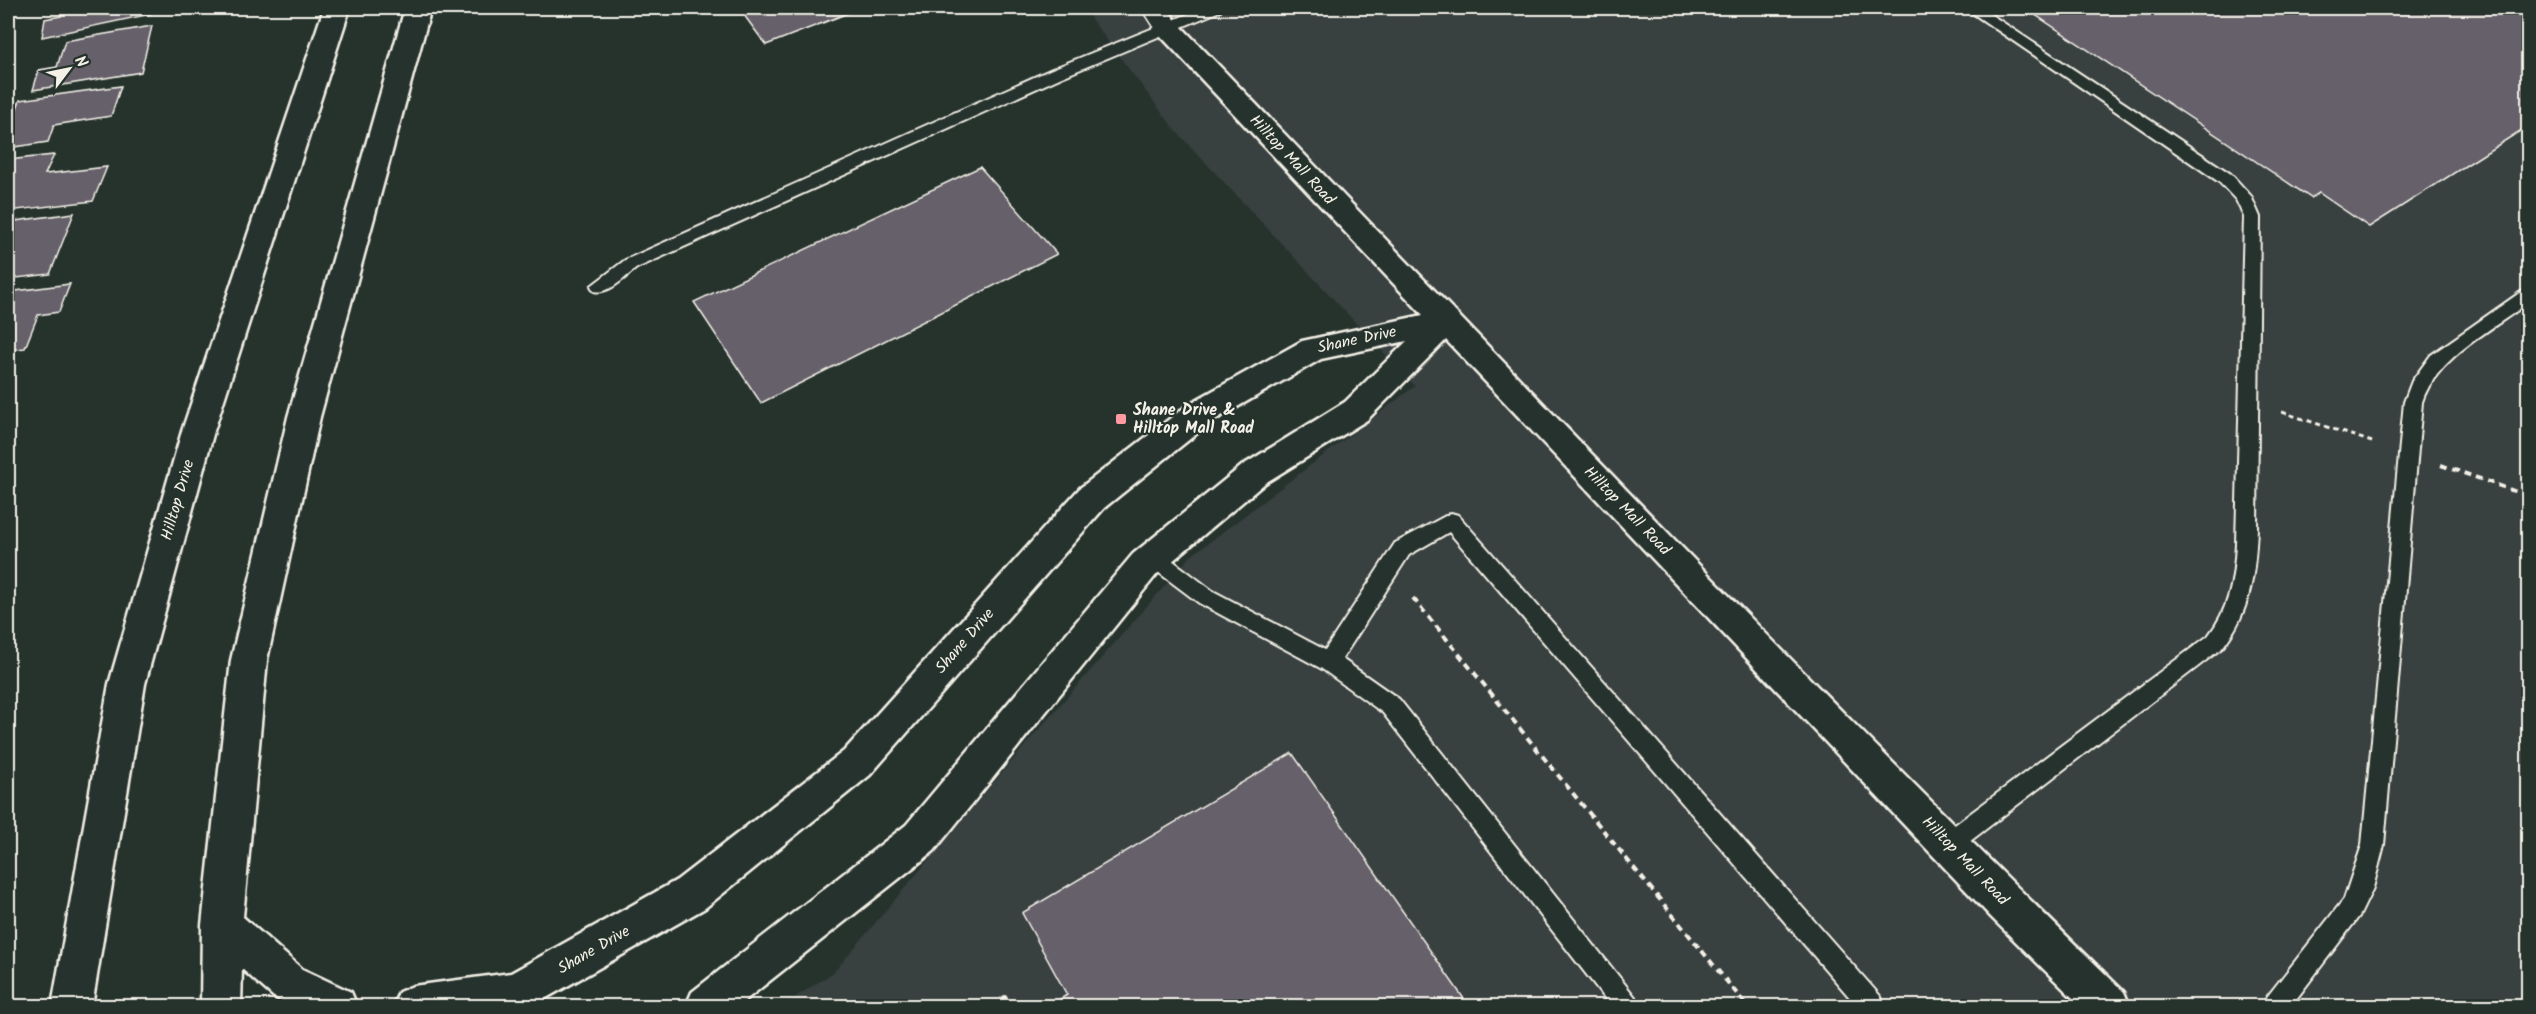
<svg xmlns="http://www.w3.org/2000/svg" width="2536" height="1014" font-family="Kalam,sans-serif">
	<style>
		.built { fill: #394040 }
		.building { fill: #65606b; stroke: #f4f1e8; stroke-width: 1.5 }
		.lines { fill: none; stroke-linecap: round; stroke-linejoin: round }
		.lane-casing { stroke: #f4f1e8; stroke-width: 4 }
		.secondary-casing { stroke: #f4f1e8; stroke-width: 5 }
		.path-far1 { stroke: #f4f1e8; stroke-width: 3; stroke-dasharray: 5 4; stroke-linecap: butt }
		.path { stroke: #f4f1e8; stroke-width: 4; stroke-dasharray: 7 5; stroke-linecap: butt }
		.lane { fill: #26332d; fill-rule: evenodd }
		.secondary { fill: #26332d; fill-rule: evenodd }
		.poi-dot { fill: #ff9aa2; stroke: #26332d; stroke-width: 2 }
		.labels { text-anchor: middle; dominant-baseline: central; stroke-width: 4.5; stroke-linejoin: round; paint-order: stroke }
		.street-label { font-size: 16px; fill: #f4f1e8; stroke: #26332d }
		.poi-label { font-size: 16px; font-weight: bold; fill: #f4f1e8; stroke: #26332d; text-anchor: start }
	</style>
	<rect width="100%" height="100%" fill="#26332d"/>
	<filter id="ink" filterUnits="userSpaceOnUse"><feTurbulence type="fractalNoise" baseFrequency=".0167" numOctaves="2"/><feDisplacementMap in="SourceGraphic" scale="12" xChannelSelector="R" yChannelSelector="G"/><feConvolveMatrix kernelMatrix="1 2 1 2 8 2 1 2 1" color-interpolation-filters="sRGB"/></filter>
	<g filter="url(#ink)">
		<!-- built -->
		<path class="built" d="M1086,8H2528V1006H782L834,972L1033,736L1191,556L1415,386L1176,131L1091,19Z"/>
		<!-- building -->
		<g class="building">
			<path d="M62,8H151V14L42,37L45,19L61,16Z"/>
			<path d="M763,8H861L766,45L744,15Z"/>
			<path d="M2025,8H2528V126L2369,227L2319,193L2311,198Z"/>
			<path d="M152,26L141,72L33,90L39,70L57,67L65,41Z"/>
			<path d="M121,86L111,116L54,125L48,142L8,148V133L20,100Z"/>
			<path d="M54,155L45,174L107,167L93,201L8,211V189L12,180L8,181V160Z"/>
			<path d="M980,167L1057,254L761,403L694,302Z"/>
			<path d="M74,213L50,274L8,279V222Z"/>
			<path d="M70,284L59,312L38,315L25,348L8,350V292Z"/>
			<path d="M1292,753L1469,1006H1048L1067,995L1022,913Z"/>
		</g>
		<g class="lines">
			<!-- lane casing -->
			<g class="lane-casing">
				<g id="lane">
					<path d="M1203,8H1222L1220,11L1062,77L637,268C625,277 609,295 594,291L591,286L625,260L1052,69Z"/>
					<path d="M1965,8H1981L2231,174L2251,196L2260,217L2257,528C2255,573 2251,612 2222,648L1956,852L1948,855L1940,852L1937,844L1940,836L2208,636C2230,608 2234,579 2236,544L2244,217L2236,200L2219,182Z"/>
					<path d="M2528,287V303C2493,329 2436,358 2422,402L2384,845L2373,888L2360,915L2291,1006H2264L2267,997L2344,899L2362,845L2404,402L2412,381L2431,355Z"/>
					<path d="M1451,513L1458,515L1881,997L1884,1006H1857L1449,532L1409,555L1342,659L1399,699L1635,997L1638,1006H1611L1383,713L1322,669L1199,603L1146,563L1143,557L1146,551L1153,549L1160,551L1213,591L1325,650L1395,543Z"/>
				</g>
			</g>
			<!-- secondary casing -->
			<g class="secondary-casing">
				<g id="secondary">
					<path d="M324,8H350L214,431L145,684L92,1006H52L109,684L182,431Z"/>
					<path d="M405,8H431L320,417L267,660L243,917L302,969L351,992L357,1006H293L274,997L242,969L241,1006H201L202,925L231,660L288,417Z"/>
					<path d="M1142,8H1167L1176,21C1490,347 1800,677 2124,992L2130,1006H2081L1992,918L1446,340L1367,420L1265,483L1157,574L934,851L738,1006H686L692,992L906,825L1133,554L1243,465L1345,402L1407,341L1321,359L1211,422L1104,508L870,775L705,908L532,1006H393L399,992L413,986L511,973L677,880L844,751L1080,488L1189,404L1302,341L1423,315L1158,33Z"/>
				</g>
			</g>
			<!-- path-far1 -->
			<path class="path-far1" d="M2282,412L2375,443"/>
			<!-- path -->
			<g class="path">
				<path d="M2441,465L2528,496"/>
				<path d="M1413,598L1747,1006"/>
				<path d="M991,1006L1005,997L1010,1006"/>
			</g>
			<!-- lane -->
			<use href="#lane" class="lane"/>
			<!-- secondary -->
			<use href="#secondary" class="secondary"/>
		</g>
	</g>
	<!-- markers -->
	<rect class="poi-dot" x="1115" y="413" width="12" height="12" rx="3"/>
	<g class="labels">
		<!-- street labels -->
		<g class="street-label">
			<text transform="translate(1292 160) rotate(47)">Hilltop Mall Road</text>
			<text transform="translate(1357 340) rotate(-12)">Shane Drive</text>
			<text transform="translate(178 500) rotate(-74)">Hilltop Drive</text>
			<text transform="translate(1627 511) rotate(46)">Hilltop Mall Road</text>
			<text transform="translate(965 641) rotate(-49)">Shane Drive</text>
			<text transform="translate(1965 861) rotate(46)">Hilltop Mall Road</text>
			<text transform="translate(594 950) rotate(-30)">Shane Drive</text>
		</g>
		<!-- poi labels -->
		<g class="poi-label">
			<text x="1133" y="410">Shane Drive &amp;<tspan x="1133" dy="18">Hilltop Mall Road</tspan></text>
		</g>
	</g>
	<!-- margin -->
	<rect width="2536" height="1014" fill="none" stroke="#26332d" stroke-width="30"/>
	<rect x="15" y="15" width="2506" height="984" fill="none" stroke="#f4f1e8" stroke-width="2" filter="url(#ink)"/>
	<!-- north arrow -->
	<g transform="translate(69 69) rotate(58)" stroke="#26332d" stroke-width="4.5" paint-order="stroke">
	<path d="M0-4.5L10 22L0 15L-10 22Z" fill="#f4f1e8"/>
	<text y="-9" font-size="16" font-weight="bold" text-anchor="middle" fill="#f4f1e8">N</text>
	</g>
</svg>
